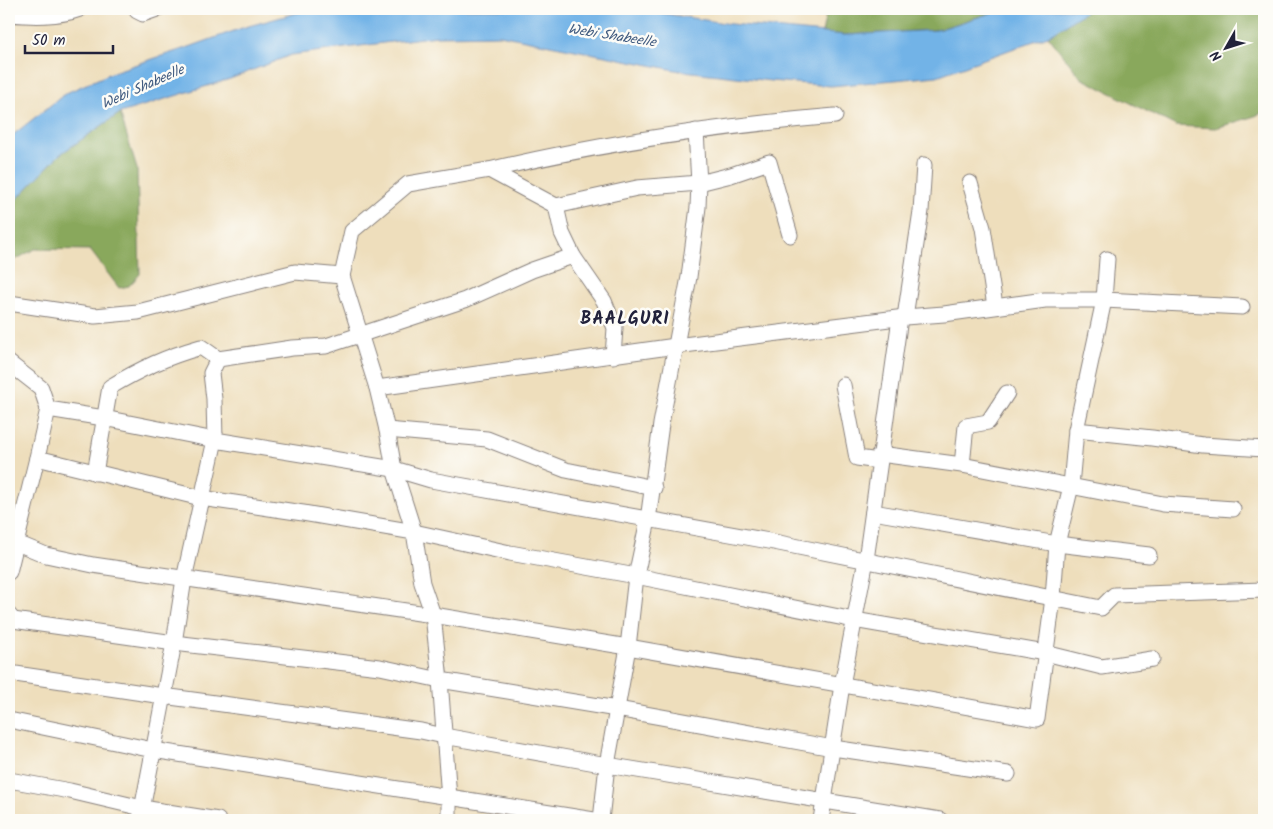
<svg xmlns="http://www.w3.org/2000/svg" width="1273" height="829" font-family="Kalam,sans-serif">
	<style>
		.forest { fill: #89a85c; stroke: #56654c }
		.water { fill: #72b3e7; stroke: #4a6a91 }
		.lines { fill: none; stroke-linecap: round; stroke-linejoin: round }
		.minor-casing { stroke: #88807c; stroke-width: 17 }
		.minor { stroke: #fff; stroke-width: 15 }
		.labels { text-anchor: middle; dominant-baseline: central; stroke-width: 5; stroke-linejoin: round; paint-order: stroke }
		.water-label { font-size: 14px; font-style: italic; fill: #425c80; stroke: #fdfcf7 }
		.district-label { font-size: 18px; font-weight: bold; letter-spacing: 1px; fill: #22223b; stroke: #fdfcf7 }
	</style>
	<rect width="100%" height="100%" fill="#fdfcf7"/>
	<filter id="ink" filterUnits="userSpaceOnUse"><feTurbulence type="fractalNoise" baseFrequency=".02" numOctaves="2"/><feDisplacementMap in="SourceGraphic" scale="10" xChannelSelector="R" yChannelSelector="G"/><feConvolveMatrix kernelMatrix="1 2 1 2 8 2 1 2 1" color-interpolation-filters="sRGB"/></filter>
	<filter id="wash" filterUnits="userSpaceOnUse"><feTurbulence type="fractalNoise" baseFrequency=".0096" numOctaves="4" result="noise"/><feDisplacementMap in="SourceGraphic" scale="20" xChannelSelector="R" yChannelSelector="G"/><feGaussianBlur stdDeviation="1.12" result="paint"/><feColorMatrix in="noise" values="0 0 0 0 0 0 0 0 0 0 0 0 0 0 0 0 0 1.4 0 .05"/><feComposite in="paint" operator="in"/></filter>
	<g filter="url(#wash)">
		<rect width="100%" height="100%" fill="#eedebc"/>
		<!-- forest -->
		<g class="forest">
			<path d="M827,9H1004L937,30L845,35L822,33Z"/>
			<path d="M1090,9H1264V112L1255,116L1216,128L1176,126L1081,78L1048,36Z"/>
			<path d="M120,113L137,169L140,274L129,286L119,288L90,250L35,249L9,263V207L59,155Z"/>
		</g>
		<!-- water -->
		<path class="water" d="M311,9H634L731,24L845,35L937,30L1004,9H1090L1048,36L937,76L831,86L771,81L675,70L500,35L437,36L291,55L230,79L120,113L59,155L9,207V138L66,93L116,71L192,46L245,27Z"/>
	</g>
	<g filter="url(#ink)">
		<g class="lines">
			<!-- minor casing -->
			<g class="minor-casing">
				<g id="minor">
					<path d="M136,9L137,11L143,14L157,9"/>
					<path d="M9,14C32,16 58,17 80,9"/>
					<path d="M489,170C603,143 718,126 835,116"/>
					<path d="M970,183L983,228L995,306"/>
					<path d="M556,206L562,233L573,256L604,301L615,328L613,356"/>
					<path d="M9,303L95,316L138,312L295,272L342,276"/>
					<path d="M905,317L921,211L924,165"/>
					<path d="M9,363L41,388L48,409L37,458L9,572"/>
					<path d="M843,385L857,458L879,461"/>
					<path d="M377,388L676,346L905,317L944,314L1045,300H1104L1242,307"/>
					<path d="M48,409L104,418L215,440L394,469L431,480L769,541L1101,608L1114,595L1264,590"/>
					<path d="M387,430L487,439L566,470L654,488"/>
					<path d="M1076,430L1152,438L1203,445L1264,449"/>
					<path d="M880,454L962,465L1163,504L1233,509"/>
					<path d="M37,458L201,498L303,513L414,532L510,553L636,576L854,620L1045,653L1102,667L1152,659"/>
					<path d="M962,465L966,426L988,422L1007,393"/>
					<path d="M95,473L110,387C142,368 166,357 201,347L218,359"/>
					<path d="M873,512L1057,544L1149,555"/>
					<path d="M17,543L46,555L93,565L433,615L628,647L1037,719L1053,598L1057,544L1071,486L1076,430L1104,300L1107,259"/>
					<path d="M9,615L13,620L174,643L380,667L440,680L617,709L833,748L1008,774"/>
					<path d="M9,673L163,696L421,731L444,736L607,765L940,820"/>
					<path d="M9,720L153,750L594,820"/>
					<path d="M9,780L70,791L142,808L218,820"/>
					<path d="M140,820L174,643L184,579L215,440L214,399L211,373L218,359L292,348L326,346L465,300L532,270L573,256"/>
					<path d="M449,820V798L440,680L433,615L422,583L414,532L394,469L387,430L377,388L342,276L352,231L408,184L489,170L556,206L637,188L699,183L731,175L769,162L790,235"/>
					<path d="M601,820L607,765L628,647L636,576L648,520L661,424L689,277L698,207L699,183L696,131"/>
					<path d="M821,820L842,685L866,560L900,318"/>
				</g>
			</g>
			<!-- minor -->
			<use href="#minor" class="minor"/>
		</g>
	</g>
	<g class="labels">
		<!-- water labels -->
		<g class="water-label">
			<text transform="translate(612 36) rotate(9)">Webi Shabeelle</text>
			<text transform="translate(143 87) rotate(-24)">Webi Shabeelle</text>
		</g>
		<!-- district labels -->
		<g class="district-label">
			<text x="625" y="319">BAALGURI</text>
		</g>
	</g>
	<!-- margin -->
	<rect width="1273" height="829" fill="none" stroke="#fdfcf7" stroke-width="30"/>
	<!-- north arrow -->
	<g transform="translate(1226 48) rotate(231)" stroke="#fdfcf7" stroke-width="4" paint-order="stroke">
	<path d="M0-4L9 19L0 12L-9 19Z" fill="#22223b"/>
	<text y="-8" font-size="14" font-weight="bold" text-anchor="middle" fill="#22223b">N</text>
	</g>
	<!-- scale -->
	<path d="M25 45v8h88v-8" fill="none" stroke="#22223b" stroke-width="2.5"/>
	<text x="32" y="45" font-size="15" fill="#22223b" stroke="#fdfcf7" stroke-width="4" paint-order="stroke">50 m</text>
</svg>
